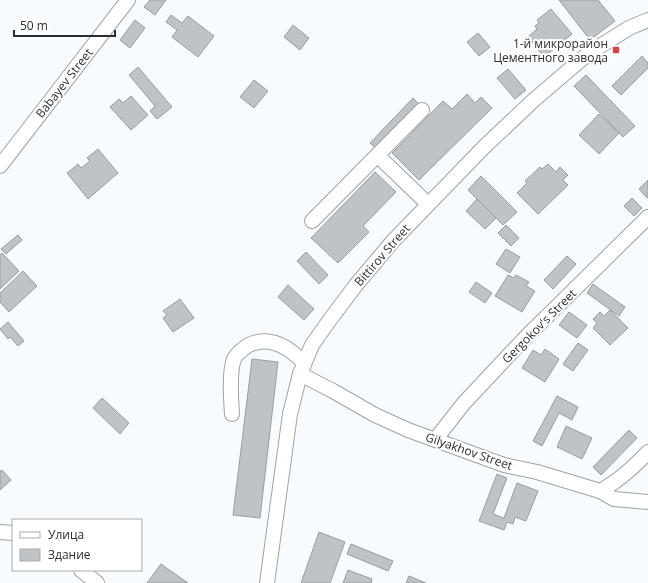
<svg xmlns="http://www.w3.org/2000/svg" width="648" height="583" font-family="'Open Sans',sans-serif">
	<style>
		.building { fill: #c0c3c5; stroke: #9a9d9f }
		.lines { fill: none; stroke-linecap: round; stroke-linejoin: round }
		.minor-casing { stroke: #9fa2a4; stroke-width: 16 }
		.minor { stroke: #fff; stroke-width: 14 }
		.poi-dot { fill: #d4444b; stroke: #fff; stroke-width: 1.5 }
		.labels { text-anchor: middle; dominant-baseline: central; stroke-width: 4; stroke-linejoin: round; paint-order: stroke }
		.poi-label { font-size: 12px; fill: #2c2d2e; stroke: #fff; text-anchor: end }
		.street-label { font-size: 12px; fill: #2c2d2e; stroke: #fff }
	</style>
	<rect width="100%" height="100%" fill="#f7fbfd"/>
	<!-- building -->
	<g class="building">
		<path d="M150,0H166L155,15L144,7Z"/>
		<path d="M559,0H598L615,21L590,40Z"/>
		<path d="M551,9L572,34L544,57L528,37L537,29L535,26L539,23L537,20Z"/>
		<path d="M171,15L182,23L188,16L214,36L198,57L172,37L177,30L166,22Z"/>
		<path d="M135,20L145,28L130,48L120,40Z"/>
		<path d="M293,25L309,38L300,50L284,37Z"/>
		<path d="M478,33L490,47L479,56L467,42Z"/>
		<path d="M642,56L648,63V68L621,95L612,86Z"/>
		<path d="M138,67L172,107L157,119L150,111L155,106L129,75Z"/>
		<path d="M508,69L526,90L515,99L497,78Z"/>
		<path d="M586,75L635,126L623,137L574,86Z"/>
		<path d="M254,80L268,91L254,108L240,97Z"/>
		<path d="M467,94L475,103L481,97L492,108L419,180L392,153L443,101L452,109Z"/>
		<path d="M131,96L148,115L131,130L110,107L119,99L123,103Z"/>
		<path d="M413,98L421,106L378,150L370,143Z"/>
		<path d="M599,114L619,133L599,154L579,135Z"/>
		<path d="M98,149L118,173L88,199L67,173L78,164L81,168L90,161L87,158Z"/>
		<path d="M548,164L556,172L560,167L568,175L563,180L568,185L538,214L517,193L527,183L525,181L540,167L542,169Z"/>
		<path d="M375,172L396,192L363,226L369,232L338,263L311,238Z"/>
		<path d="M481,176L517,212L503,225L468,190Z"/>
		<path d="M648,180V196L647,198L639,189Z"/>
		<path d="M632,198L642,208L634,216L624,206Z"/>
		<path d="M477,199L496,218L485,229L466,211Z"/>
		<path d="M506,225L519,238L511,246L498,233Z"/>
		<path d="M18,235L22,240L6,254L1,249Z"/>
		<path d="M506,249L520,257L510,273L496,264Z"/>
		<path d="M306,252L328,275L319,284L297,261Z"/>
		<path d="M2,253L19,271L0,289V255Z"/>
		<path d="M567,256L576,264L553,289L544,280Z"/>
		<path d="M23,271L37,286L9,312L0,302V293Z"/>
		<path d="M508,275L514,278L516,275L529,282L526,286L535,291L522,312L495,296Z"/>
		<path d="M476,282L492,293L485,303L469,292Z"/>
		<path d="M593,284L625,307L619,316L587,293Z"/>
		<path d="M288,285L314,309L304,320L278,297Z"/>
		<path d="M180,299L194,318L173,332L163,318L167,315L163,311Z"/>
		<path d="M610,310L628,328L610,345L593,328L597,323L593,319L600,312L604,316Z"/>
		<path d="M569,312L587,325L577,338L559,325Z"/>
		<path d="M8,322L24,341L18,346L10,337L8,339L0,329Z"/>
		<path d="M578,343L588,350L573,371L563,364Z"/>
		<path d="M545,349L559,359L545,382L522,368L533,350L541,355Z"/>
		<path d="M252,359L278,362L260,518L233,515Z"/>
		<path d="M557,396L578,407L572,420L559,413L542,446L533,441Z"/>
		<path d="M102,398L129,423L120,434L93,408Z"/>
		<path d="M566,426L592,438L582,459L557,447Z"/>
		<path d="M629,430L637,438L601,475L593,467Z"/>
		<path d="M2,470L11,480L0,490V471Z"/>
		<path d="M497,474L507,478L493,514L504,518L517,483L538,491L526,521L515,517L513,524L507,522L504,530L479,521Z"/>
		<path d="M319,532L345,542L330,583H301Z"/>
		<path d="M351,544L393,561L388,571L347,554Z"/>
		<path d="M161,564L188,583H147Z"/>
		<path d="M348,570L372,579L371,583H343Z"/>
		<path d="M409,576L426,583H406Z"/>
	</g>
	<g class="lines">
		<!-- minor casing -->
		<g class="minor-casing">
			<g id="minor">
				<path d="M378,156L428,204"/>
				<path d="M0,166L128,0"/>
				<path d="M312,221L422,110"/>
				<path d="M300,374L333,391L375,415L408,430L504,465L537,472L600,491L614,499L648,502"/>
				<path d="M232,414C231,399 229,372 234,359C236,354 243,349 247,346C269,334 289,347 304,363"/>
				<path d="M435,440L464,403L525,338L648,217"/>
				<path d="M600,491C619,481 633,468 648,452"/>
				<path d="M0,532L13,533"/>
				<path d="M81,570L97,583"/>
				<path d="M267,583L290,414L300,374L312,345L329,321L356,285L393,241L484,147L535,99L589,53L629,28L648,20"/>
			</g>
		</g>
		<!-- minor -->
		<use href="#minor" class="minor"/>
	</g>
	<!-- markers -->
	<rect class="poi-dot" x="612" y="46" width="8" height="8" rx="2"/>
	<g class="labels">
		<!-- poi labels -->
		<g class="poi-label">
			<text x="608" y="43">1-й микрорайон<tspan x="608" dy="14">Цементного завода</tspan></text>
		</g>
		<!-- street labels -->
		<g class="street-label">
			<text transform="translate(64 83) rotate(-52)">Babayev Street</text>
			<text transform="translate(382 255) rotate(-49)">Bittirov Street</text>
			<text transform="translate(539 326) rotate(-45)">Gergokov's Street</text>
			<text transform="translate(469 451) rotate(19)">Gilyakhov Street</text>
		</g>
	</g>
	<!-- legend -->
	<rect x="12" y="519" width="130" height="52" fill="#ffffff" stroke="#ababab"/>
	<rect x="20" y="532" width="20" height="6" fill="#ffffff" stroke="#ababab"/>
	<text x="48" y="539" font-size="12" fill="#2c2d2e">Улица</text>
	<rect x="20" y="549" width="20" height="12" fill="#c0c3c5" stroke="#ababab"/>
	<text x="48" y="559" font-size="12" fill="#2c2d2e">Здание</text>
	<!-- scale -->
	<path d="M14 30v6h101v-6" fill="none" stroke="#2c2d2e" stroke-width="2"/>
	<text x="20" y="30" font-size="12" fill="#2c2d2e" stroke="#ffffff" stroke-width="3" paint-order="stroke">50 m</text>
</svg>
